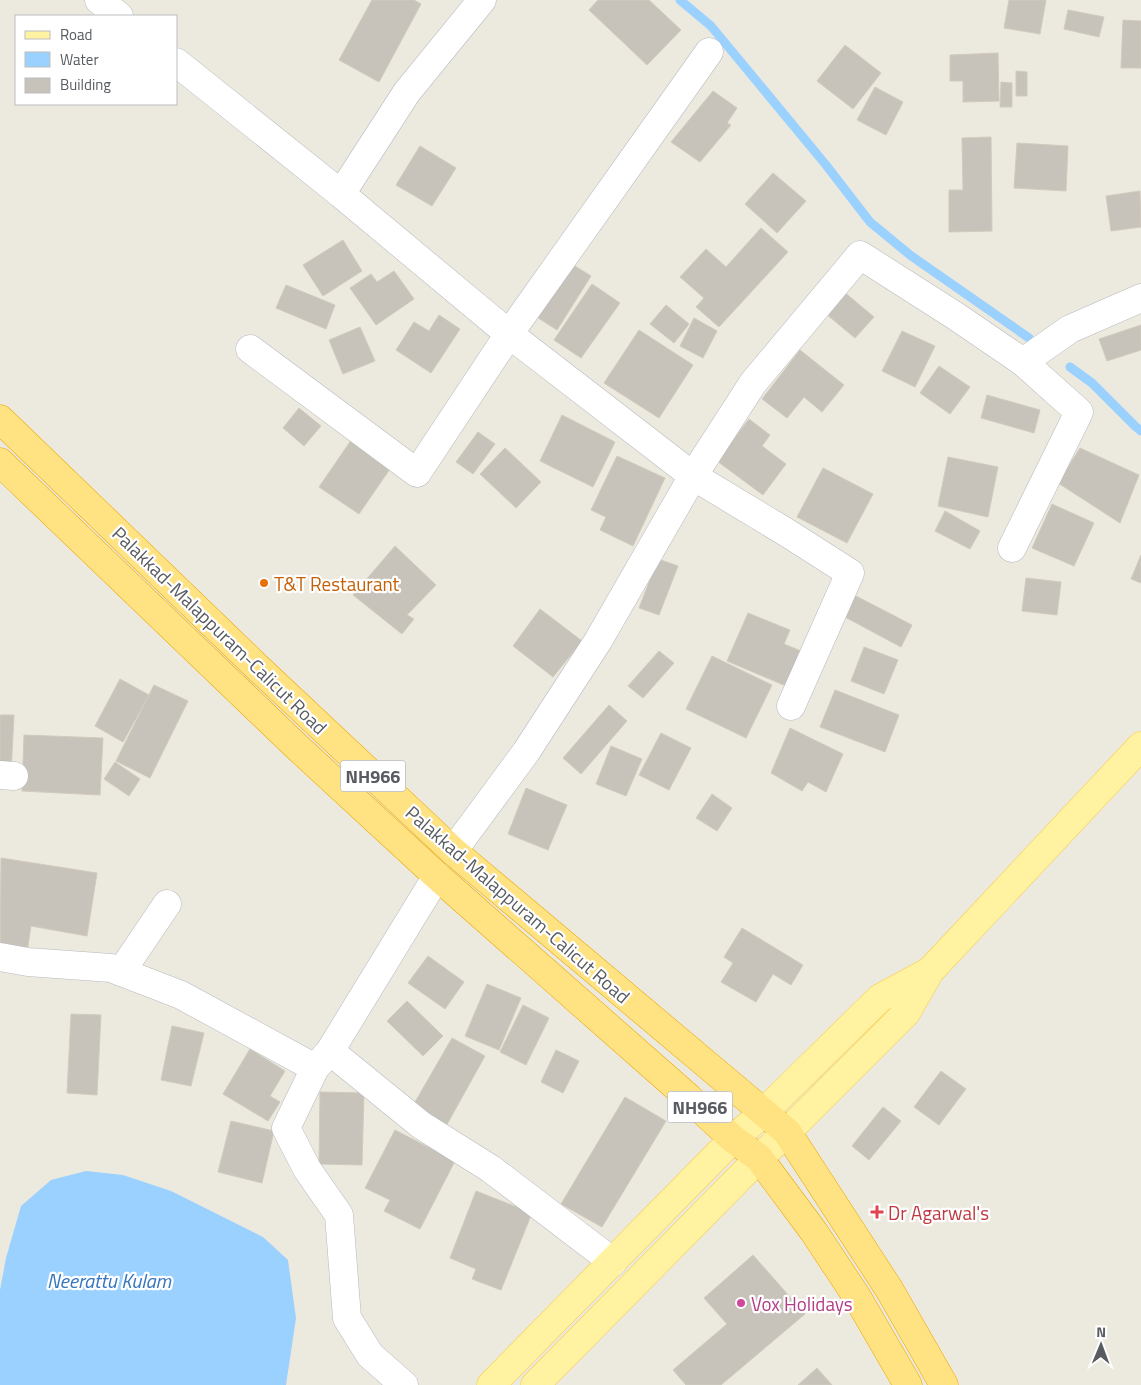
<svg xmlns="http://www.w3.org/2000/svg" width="1141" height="1385" font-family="'Titillium Web',sans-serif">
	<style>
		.water { fill: #9bd1ff }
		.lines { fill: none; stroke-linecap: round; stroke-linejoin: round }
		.stream { stroke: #9bd1ff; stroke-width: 9 }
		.building { fill: #c7c3bb; stroke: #d1cbbc }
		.minor-casing { stroke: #b7b9bf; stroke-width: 29 }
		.major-casing { stroke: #f9cc4a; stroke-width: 29 }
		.highway-casing { stroke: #eaa700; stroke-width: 29 }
		.minor { stroke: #fff; stroke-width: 28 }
		.major { stroke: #fff2a0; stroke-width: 28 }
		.highway { stroke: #ffe282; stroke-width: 28 }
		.food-dot { fill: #e8710a; stroke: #fff; stroke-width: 2 }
		.health-dot { fill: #e0444e; stroke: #fff; stroke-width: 2 }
		.hotel-dot { fill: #d1479c; stroke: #fff; stroke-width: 2 }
		.labels { text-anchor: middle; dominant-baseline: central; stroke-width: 4.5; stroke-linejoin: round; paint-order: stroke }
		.shield { fill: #fff; stroke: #8a8c90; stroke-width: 1 }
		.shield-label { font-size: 18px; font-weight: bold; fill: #585b61 }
		.food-label { font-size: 19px; fill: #c56008; stroke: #fff; text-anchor: start }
		.street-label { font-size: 19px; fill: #585b61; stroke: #fff }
		.health-label { font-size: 19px; fill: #be3a42; stroke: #fff; text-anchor: start }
		.hotel-label { font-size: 19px; fill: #b23c85; stroke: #fff; text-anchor: start }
		.water-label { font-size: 20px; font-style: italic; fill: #3676bf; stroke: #fff }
	</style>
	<rect width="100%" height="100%" fill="#ece9de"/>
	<!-- water -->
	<path class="water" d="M86,1171L123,1175L171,1191L263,1237L288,1260L296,1318L286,1385H0V1290L6,1258L21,1206L51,1180Z"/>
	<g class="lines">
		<!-- stream -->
		<g class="stream">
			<path d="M680,0L711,26L826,165L870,222L910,255L1029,338"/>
			<path d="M1070,367L1092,383L1135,426L1141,431"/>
		</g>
	</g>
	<!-- building -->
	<g class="building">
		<path d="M372,0H414L421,4L379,82L339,60Z"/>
		<path d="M598,0H649L681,30L647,65L589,10Z"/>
		<path d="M1009,0H1046L1040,34L1004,28Z"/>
		<path d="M1068,10L1104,17L1099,37L1064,29Z"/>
		<path d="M1123,20L1141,21V68H1121Z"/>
		<path d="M845,45L881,73L853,109L817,81Z"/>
		<path d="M998,53L999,101L963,102V81H950V55Z"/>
		<path d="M1016,71L1027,72V96H1016Z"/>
		<path d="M1001,82L1012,83V107H1000Z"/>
		<path d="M875,87L903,102L886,135L857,120Z"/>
		<path d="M713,91L737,108L727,123L731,125L700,162L671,142Z"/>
		<path d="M991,137L992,231L949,232V190H963L962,138Z"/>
		<path d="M1017,143L1068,146L1066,191L1014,188Z"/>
		<path d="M420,146L456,168L432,206L396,185Z"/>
		<path d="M773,173L806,201L777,233L745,204Z"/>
		<path d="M1140,191L1141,227L1111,231L1106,196Z"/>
		<path d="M761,228L788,252L719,327L696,307L704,298L680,277L706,249L726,267Z"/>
		<path d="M343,240L362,271L323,296L303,265Z"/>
		<path d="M567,261L591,276L557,330L532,314Z"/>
		<path d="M394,271L414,299L376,325L350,288L371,274L377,282Z"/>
		<path d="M592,284L620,303L581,358L554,340Z"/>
		<path d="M286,285L335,305L326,329L276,308Z"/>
		<path d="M843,291L874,317L855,338L825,313Z"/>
		<path d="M666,305L689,324L674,343L650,324Z"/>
		<path d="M439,315L460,329L431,373L396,350L414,322L429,331Z"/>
		<path d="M694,318L717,331L703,358L680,346Z"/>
		<path d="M1141,325V350L1107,361L1099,339Z"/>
		<path d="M360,327L375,361L343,374L329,340Z"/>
		<path d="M639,330L693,365L659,418L604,383Z"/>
		<path d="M902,331L935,346L915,387L882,371Z"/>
		<path d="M800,350L844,385L822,412L804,397L787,418L762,399Z"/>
		<path d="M939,366L970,387L950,414L920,393Z"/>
		<path d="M987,395L1040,410L1034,433L981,418Z"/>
		<path d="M299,408L321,426L304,446L283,428Z"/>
		<path d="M562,415L615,442L593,487L540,461Z"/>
		<path d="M749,419L770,435L762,446L786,464L763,495L717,461Z"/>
		<path d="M478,432L495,444L473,474L456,462Z"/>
		<path d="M352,439L392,466L359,514L319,487Z"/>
		<path d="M505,448L541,482L516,508L480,474Z"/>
		<path d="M1080,448L1139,475L1120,523L1058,483Z"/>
		<path d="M617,456L665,478L633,546L600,530L606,517L591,510Z"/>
		<path d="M948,457L998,467L988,517L938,506Z"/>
		<path d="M823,468L873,494L847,543L797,517Z"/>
		<path d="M1052,504L1094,523L1074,566L1032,548Z"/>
		<path d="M945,511L980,531L970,549L935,531Z"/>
		<path d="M395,546L436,585L407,615L414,619L402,634L353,595Z"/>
		<path d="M1141,555V583L1131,579Z"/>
		<path d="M658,559L678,566L659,615L639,608Z"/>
		<path d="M1026,578L1061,582L1057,615L1022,611Z"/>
		<path d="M854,595L912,625L901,647L843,616Z"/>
		<path d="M540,609L582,641L553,677L513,646Z"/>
		<path d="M748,613L790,630L784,644L801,651L786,686L727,661Z"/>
		<path d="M864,647L898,660L884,694L851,681Z"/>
		<path d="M659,651L674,663L643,698L628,686Z"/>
		<path d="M712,656L772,685L746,738L686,709Z"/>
		<path d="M120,679L149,695L123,742L95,726Z"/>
		<path d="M154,685L188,701L150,778L116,761Z"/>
		<path d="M835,690L899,715L885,752L820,727Z"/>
		<path d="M609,705L627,721L581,774L563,758Z"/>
		<path d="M0,715H14L11,775L0,774Z"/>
		<path d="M790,728L843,754L826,792L808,782L802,791L771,773Z"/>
		<path d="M661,733L691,748L669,790L639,775Z"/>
		<path d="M24,735L103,738L100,795L22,791Z"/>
		<path d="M611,746L642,759L626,796L596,784Z"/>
		<path d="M115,762L140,779L129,796L104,779Z"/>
		<path d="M526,788L567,805L548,850L508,834Z"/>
		<path d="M712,794L732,808L717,831L696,818Z"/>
		<path d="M1,858L97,873L87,936L31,926L26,959L0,955Z"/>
		<path d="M742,928L803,965L791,985L773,974L756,1002L721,982L733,963L724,957Z"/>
		<path d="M428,956L464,982L445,1009L408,983Z"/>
		<path d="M487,984L521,998L499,1050L465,1036Z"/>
		<path d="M407,1001L443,1036L423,1056L387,1021Z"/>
		<path d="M523,1005L549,1018L526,1065L500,1052Z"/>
		<path d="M71,1014L101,1015L97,1095L67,1093Z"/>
		<path d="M172,1026L204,1033L191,1086L161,1080Z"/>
		<path d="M452,1038L485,1056L445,1128L411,1109Z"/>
		<path d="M250,1049L285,1071L270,1096L280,1102L268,1121L223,1094Z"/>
		<path d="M556,1050L579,1061L563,1093L541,1082Z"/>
		<path d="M941,1071L966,1089L939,1125L914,1107Z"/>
		<path d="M320,1092L364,1093L362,1165L319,1164Z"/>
		<path d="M625,1097L666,1121L602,1227L561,1204Z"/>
		<path d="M883,1107L901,1121L869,1160L852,1146Z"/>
		<path d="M231,1121L274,1131L262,1183L218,1172Z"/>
		<path d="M395,1130L455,1161L420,1229L384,1211L390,1200L365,1188Z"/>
		<path d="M476,1191L532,1213L501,1290L472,1279L476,1269L450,1258Z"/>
		<path d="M753,1255L805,1314L721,1385H686L673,1370L727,1324L704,1298Z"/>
		<path d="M817,1368L832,1385H798Z"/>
	</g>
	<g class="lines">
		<!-- minor casing -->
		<g class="minor-casing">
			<g id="minor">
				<path d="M99,0L119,16"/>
				<path d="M482,0L407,92L341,194L509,334L709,52"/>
				<path d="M176,62L341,194"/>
				<path d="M250,349L417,473L509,334L693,476L789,534L850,573L791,706"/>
				<path d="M1012,548L1079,412L1023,362"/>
				<path d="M0,775L14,776"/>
				<path d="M453,851L526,752L598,641L693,476L753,383L860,255L954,315L1023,362L1070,329L1141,298"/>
				<path d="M0,957L28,962L111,968L181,995L315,1068"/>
				<path d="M121,972L167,904"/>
				<path d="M330,1051L421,1125L491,1169L613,1262"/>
				<path d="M404,1385L370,1355L347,1318L339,1215L307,1169L286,1128L315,1068L330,1051L437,876"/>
			</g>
		</g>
		<!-- major casing -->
		<g class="major-casing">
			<g id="major">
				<path d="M491,1385L733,1139L763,1113L880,998L930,971"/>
				<path d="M535,1385L759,1158L787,1132L906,1013L930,971L1141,746"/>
			</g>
		</g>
		<!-- highway casing -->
		<g class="highway-casing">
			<g id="highway">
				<path d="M0,419L256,666L453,851L787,1132L889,1289L944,1385"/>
				<path d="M0,462L296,746L437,876L689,1098L733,1139L759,1158L814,1232L857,1297L908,1385"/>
			</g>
		</g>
		<!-- minor -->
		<use href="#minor" class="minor"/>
		<!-- major -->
		<use href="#major" class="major"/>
		<!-- highway -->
		<use href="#highway" class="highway"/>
	</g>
	<!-- markers -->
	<circle class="food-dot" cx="264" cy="583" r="5"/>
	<path class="health-dot" d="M874.5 1204.5h5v5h5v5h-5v5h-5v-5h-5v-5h5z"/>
	<circle class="hotel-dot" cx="741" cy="1303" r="5"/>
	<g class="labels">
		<!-- shield labels -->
		<g class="shield">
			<rect x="340.5" y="760.5" width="65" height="31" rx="4"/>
			<rect x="667.5" y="1091.5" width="65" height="31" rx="4"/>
		</g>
		<g class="shield-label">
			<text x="373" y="776">NH966</text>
			<text x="700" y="1107">NH966</text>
		</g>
		<!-- food labels -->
		<g class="food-label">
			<text x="274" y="583">T&amp;T Restaurant</text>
		</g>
		<!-- street labels -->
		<g class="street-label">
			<text transform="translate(220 630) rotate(44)">Palakkad-Malappuram-Calicut Road</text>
			<text transform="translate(518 904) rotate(41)">Palakkad-Malappuram-Calicut Road</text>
		</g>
		<!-- health labels -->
		<g class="health-label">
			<text x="888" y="1212">Dr Agarwal's</text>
		</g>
		<!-- hotel labels -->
		<g class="hotel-label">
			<text x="751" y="1303">Vox Holidays</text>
		</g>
		<!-- water labels -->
		<g class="water-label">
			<text x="109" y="1280">Neerattu Kulam</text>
		</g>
	</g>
	<!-- legend -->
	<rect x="15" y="15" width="162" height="90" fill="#ffffff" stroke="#bcbdc0"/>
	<rect x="25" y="31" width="25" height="8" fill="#fff2a0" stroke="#bcbdc0"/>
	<text x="60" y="40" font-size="15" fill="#585b61">Road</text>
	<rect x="25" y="52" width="25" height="15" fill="#9bd1ff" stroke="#bcbdc0"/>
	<text x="60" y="65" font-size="15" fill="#585b61">Water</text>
	<rect x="25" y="78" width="25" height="15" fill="#c7c3bb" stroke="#bcbdc0"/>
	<text x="60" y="90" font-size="15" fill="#585b61">Building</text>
	<!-- north arrow -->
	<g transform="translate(1101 1345) rotate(1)" stroke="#ffffff" stroke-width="4" paint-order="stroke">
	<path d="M0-4L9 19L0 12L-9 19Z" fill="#585b61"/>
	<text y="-8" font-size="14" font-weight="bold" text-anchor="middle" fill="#585b61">N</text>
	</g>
</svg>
